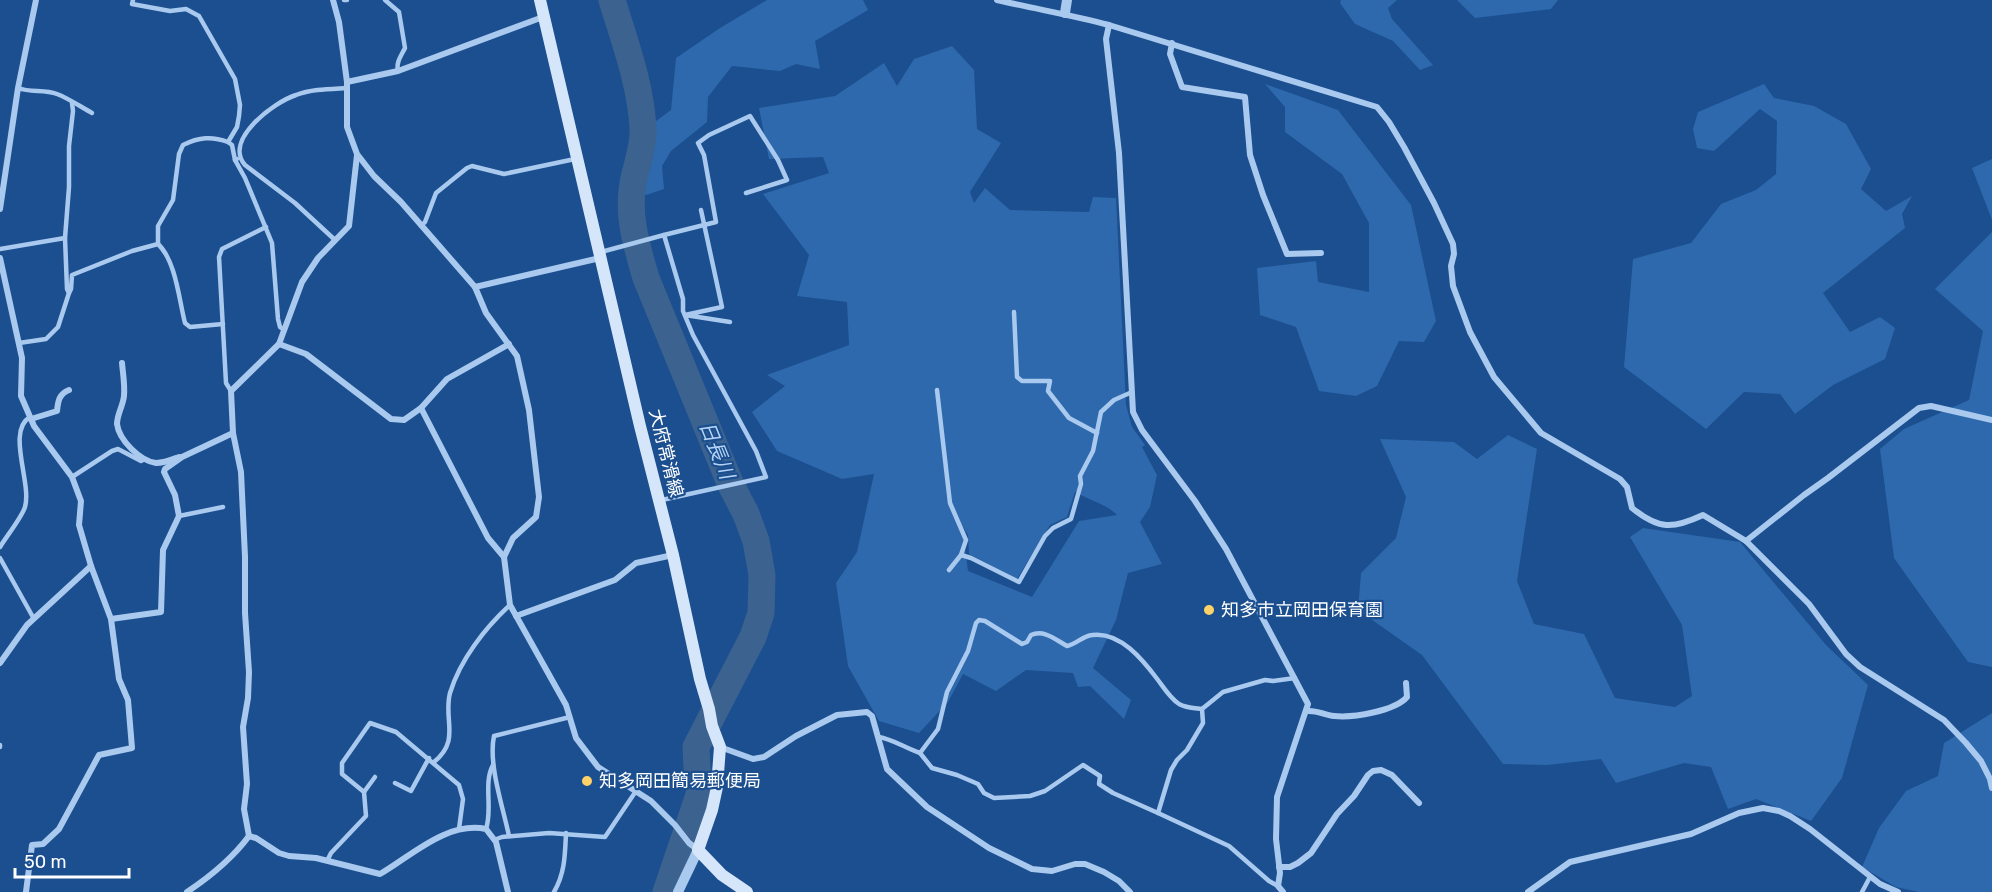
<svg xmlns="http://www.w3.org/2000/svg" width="1992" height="892" font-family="Rubik,'Noto Sans JP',sans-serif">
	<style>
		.green { fill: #2e69ad; fill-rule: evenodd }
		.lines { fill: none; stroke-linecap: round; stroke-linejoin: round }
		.river { stroke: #3c6290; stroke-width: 27 }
		.service { stroke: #a9c9ee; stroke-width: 4.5 }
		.minor { stroke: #a9c9ee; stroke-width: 6 }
		.tertiary { stroke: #a9c9ee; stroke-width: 10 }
		.secondary { stroke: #d6e6fa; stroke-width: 12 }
		.poi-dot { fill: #ffd166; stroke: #1b4f8f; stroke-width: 2 }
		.labels { text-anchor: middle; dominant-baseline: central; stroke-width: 4.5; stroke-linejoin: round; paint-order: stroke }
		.street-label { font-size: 18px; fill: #fff; stroke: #1b4f8f }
		.poi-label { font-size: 18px; fill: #fff; stroke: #1b4f8f; text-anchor: start }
		.water-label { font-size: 20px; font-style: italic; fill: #b5d3f5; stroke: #1b4f8f }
	</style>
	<rect width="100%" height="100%" fill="#1b4f8f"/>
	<!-- green -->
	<g class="green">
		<path d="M767,0H863L868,10L815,41L820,69L796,64L780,71L732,66L708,97L707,122L671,151L662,166L664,189L646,195L636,185L642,164L652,156V124L671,110L676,58L720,28Z"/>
		<path d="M1341,0H1397L1388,8L1392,19L1433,65L1420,70L1393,41L1355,24L1340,3Z"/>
		<path d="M1457,0H1558L1551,9L1475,18Z"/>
		<path d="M952,46L974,70L977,129L1001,143L970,192L974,203L985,188L1010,210L1089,212L1093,197L1116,198L1126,405L1132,427L1145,445L1142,447L1157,475L1150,507L1140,522L1162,564L1128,573L1116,620L1093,668L1131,700L1124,719L1090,686L1078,687L1073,673L1026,670L996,691L963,674L948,702L919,733L879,721L848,666L836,583L857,552L874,474L842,479L777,451L752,412L785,386L767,375L849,345L847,302L797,296L809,255L763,194L829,173L823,157L769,159L759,108L835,96L884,63L897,86L914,59ZM1075,492C1089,500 1106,504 1117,515L1079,521L1032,597L968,571L962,525L968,535L969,554L1017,579L1050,525L1067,517Z"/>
		<path d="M1265,84L1338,110L1411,205L1436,321L1424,342L1399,341L1377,386L1356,396L1319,391L1296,327L1260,315L1257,268L1316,261L1318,282L1369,292V223L1342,174L1285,132V107Z"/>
		<path d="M1764,84L1774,98L1814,106L1846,124L1871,169L1861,189L1886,211L1912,196L1902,214L1905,228L1823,293L1850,332L1880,317L1895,328L1885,359L1833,385L1795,414L1780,394L1744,392L1706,429L1624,367L1633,259L1691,243L1721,204L1756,190L1776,174L1777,121L1760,109L1714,151L1697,148L1693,129L1698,112Z"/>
		<path d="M1992,159V220L1972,168Z"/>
		<path d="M1992,232V667L1968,662L1894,558L1880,449L1904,429L1969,400L1983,331L1935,289Z"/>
		<path d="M1508,435L1537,449L1517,581L1534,624L1584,634L1615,698L1675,707L1692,696L1682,625L1630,537L1643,528L1740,542L1826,645L1868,685L1842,778L1811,821L1756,799L1728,809L1711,767L1684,763L1616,783L1601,759L1547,765L1503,764L1422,655L1358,610L1361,573L1396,538L1406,497L1380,439L1454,442L1477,459Z"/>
		<path d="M1992,713V892H1919L1896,887L1862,867L1879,828L1906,791L1938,776L1944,743Z"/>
	</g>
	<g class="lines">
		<!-- river -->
		<path class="river" d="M612,0C625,43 641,85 643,129C644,147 636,166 633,183C627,216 637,247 646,278L730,483L746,514L756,541L762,575L761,613L753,637L696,747L697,769L700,792L666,892"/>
		<!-- service -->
		<g class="service">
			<path d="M344,0H347"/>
			<path d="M385,0L399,12L405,48C401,56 396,62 398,71"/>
			<path d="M18,88C31,93 44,89 57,94C68,98 81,107 92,113"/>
			<path d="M228,142L232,145L235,160L237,159"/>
			<path d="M235,160L245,178L272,243L278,319L280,327L284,330"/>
			<path d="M701,210L722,307L685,315L730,322"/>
			<path d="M421,226L425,222L436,193L467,168L472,166L504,174L575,159"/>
			<path d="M664,235L716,222L704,155L698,143L709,135L750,116L778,160L787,180L746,193"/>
			<path d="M335,240L295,203L245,165C223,140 274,102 296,95C312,89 330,89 347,88"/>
			<path d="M158,244C176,261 179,300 185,323L190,327L223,324"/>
			<path d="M0,249L65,238"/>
			<path d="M601,252L664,235L683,299V311L693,335L756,451L766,477L662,500"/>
			<path d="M69,293L71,289L72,275L132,251L158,244V226L173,200L179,154L183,145C199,137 212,136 228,142L237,127L239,116L240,105L235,79L199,16L186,9L170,11L132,4L133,0"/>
			<path d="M1014,312L1017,377L1022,381H1050L1048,391L1069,418L1097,433"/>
			<path d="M19,343L46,339L58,327L69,293L67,289L65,238L69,187V146L73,111L72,103"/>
			<path d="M937,390L950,503L966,540L961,555L949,570"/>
			<path d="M231,391L226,383L219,257L222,249L266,227"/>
			<path d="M72,477L112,451L118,449L141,461L145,459"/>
			<path d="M179,516L223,507"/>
			<path d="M0,547C6,537 22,517 25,507C32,483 6,431 30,417"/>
			<path d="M961,555L971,558L1019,582L1045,536L1053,528L1071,519L1081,484L1080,476L1093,451L1101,412L1114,400L1132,392"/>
			<path d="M0,558L34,619"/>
			<path d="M878,737C891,738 907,749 920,753L938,729L947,692L968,651L976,623L979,620L985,621L1022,644L1027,642L1031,635C1044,629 1056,640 1067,646C1076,644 1083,636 1092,635C1120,631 1143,660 1158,680C1164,688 1170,698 1179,704C1186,708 1194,708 1202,709"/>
			<path d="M0,745V747"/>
			<path d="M920,753L932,768L957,775L978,784L984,793L994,798L1030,796L1045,791L1083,765L1100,776L1099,784L1113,793L1158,813"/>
			<path d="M434,762C461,740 443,720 450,693C460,660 485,628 510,605"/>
			<path d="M395,783L411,791L429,758"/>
			<path d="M364,792L375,777"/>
			<path d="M486,829C493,809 483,783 493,765"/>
			<path d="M509,836C503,807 488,764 494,736L570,717"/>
			<path d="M494,840L502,837L549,833L605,837L636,791"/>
			<path d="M327,861L331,853L366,816L364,792L342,774V763L370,723L396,732L459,785L463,799L459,829"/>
			<path d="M1278,886L1269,881L1229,846L1158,813L1171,770L1177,760L1187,750L1203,723L1202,709L1223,692L1265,680L1273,681L1295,678"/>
			<path d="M554,892C565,873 565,855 566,833"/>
			<path d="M1862,892L1870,877"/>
		</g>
		<!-- minor -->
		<g class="minor">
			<path d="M333,0L339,22L347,82V127L357,154L374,176L401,202L475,287L486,313L517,356L529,410L539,497L536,517L513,538L504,557L510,605L566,705L576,738L598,767L651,801L675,825L689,843L697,849"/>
			<path d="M997,0C1035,9 1072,15 1109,25L1377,107L1389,122L1404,147L1434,203L1453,244L1454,254L1451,266L1453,286L1470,332L1494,377L1541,433L1620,479L1627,487L1632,508C1659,530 1673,529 1703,515L1746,541L1809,604L1846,654L1860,667L1944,720L1966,743L1981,761L1990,779L1992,788"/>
			<path d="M1109,25L1106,39L1119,153L1133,412L1142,430L1195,501L1226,549L1308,704L1277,797L1276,839L1280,873L1278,886L1283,892"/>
			<path d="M1172,43L1170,54L1182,87L1245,97L1250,155L1263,195L1287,254L1321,253"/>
			<path d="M347,82L398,71L543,17"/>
			<path d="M0,209L18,88L36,0"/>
			<path d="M0,258L22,358L21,396L34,426L72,477L81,501L79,525L91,566L111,619L161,612L163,550L179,516L175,495L164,472L165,469L182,457L233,433"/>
			<path d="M475,287L600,258"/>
			<path d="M279,344L306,354L391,419L404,420L421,408L447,379L509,344"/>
			<path d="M122,363C123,374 125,385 124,396C123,406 117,414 117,424C119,440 140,461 156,463C164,463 171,460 179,457"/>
			<path d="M421,408L488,538L504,557"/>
			<path d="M31,419L57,411C58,401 59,394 69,390"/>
			<path d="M1746,541L1804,495L1828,478L1919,408L1931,406L1992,420"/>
			<path d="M516,616L615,580L636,563L673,555"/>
			<path d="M0,663L27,625L91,566"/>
			<path d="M1307,711C1317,710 1324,715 1334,716C1353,718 1395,711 1407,697L1406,683"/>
			<path d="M720,747L753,759L764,757L796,736L837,715L867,712L872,716L887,769L927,807L989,848L1032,869L1052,871L1075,864H1085L1104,872L1119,881L1130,892"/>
			<path d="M249,836L244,809L247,784L243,727L248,698L249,672L245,613V557L241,472L233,433L231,391L279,344L302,282L318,258L349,226L357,155"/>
			<path d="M249,836L256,838L279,853L289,856L316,858L380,874C411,856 447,821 486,829L496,842L508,892"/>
			<path d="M1279,867H1290L1298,863L1311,853L1337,814L1354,796L1368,775L1373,771L1381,770L1392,775L1419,803"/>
			<path d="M26,892L32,845L43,844L59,829L99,755L132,748L128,700L119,679L111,619"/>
			<path d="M187,892C211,876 232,859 249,836"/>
			<path d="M1528,892L1570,862L1691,834L1739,813L1763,808L1779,811L1790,816L1810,829L1880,884L1898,892"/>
		</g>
		<!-- tertiary -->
		<g class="tertiary">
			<path d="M1065,13L1067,0"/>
			<path d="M678,892L698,850"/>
		</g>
		<!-- secondary -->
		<path class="secondary" d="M540,0L640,426L673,555L700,679L709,709L712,726L720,747L717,787L712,810L698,850L722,875L747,892"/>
	</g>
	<!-- markers -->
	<g class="poi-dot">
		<circle cx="1209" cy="610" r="6"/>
		<circle cx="587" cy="781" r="6"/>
	</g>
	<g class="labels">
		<!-- street labels -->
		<g class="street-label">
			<text transform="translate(666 453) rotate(76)">大府常滑線</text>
		</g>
		<!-- poi labels -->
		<g class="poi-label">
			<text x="1221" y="610">知多市立岡田保育園</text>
			<text x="599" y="781">知多岡田簡易郵便局</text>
		</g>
		<!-- water labels -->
		<g class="water-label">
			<text transform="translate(717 450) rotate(68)">日長川</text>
		</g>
	</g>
	<!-- scale -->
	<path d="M15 868v9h114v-9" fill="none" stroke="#ffffff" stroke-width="3"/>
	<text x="24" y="868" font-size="18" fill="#ffffff" stroke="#1b4f8f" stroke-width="4.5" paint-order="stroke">50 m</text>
</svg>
